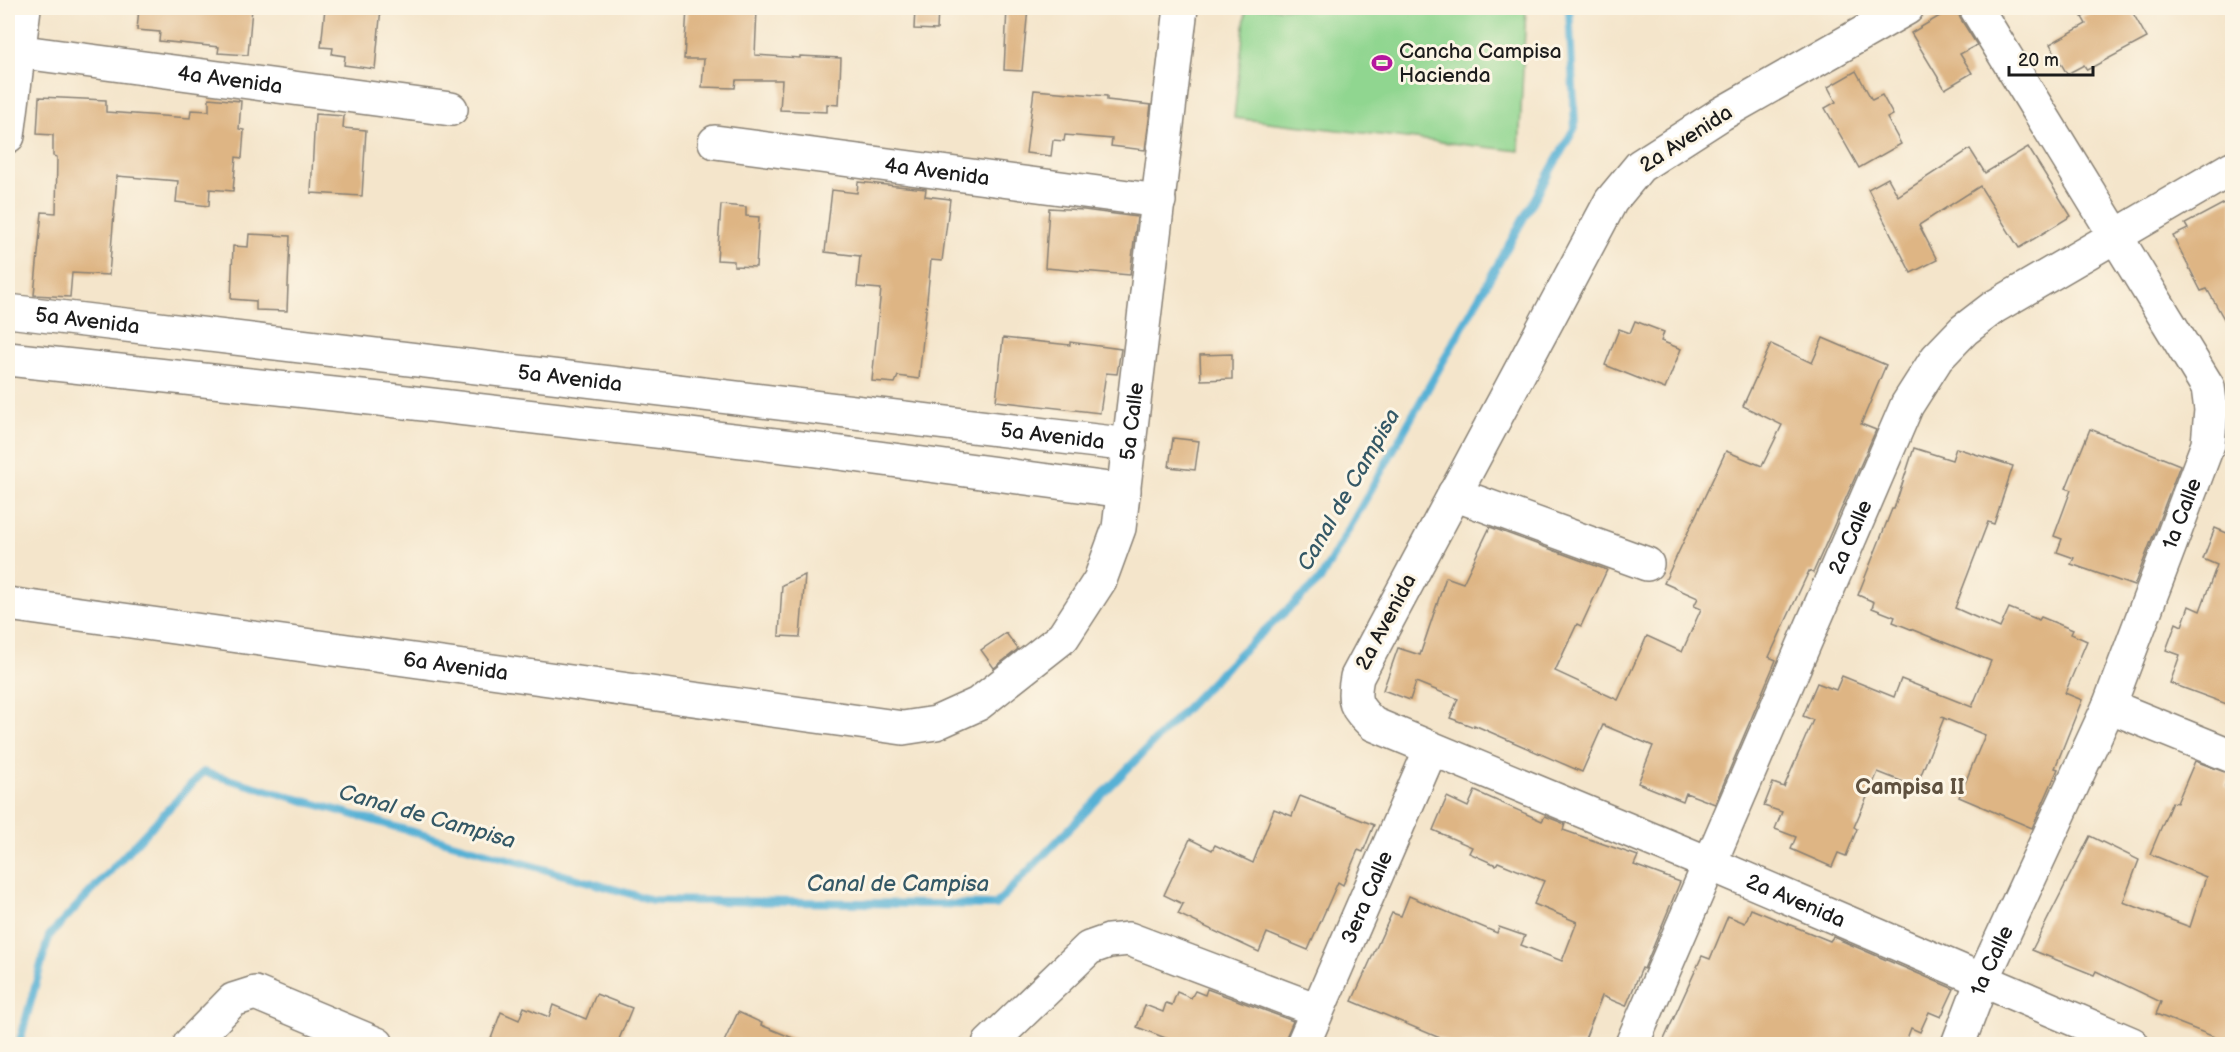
<svg xmlns="http://www.w3.org/2000/svg" width="2240" height="1052" font-family="'Balsamiq Sans',sans-serif">
	<style>
		.green { fill: #90d690; stroke: #567956; stroke-width: 1.5 }
		.lines { fill: none; stroke-linecap: round; stroke-linejoin: round }
		.stream { stroke: #57b1d5; stroke-width: 8 }
		.building { fill: #deb584 }
		.minor-casing { stroke: #888074; stroke-width: 36 }
		.minor { stroke: #fff; stroke-width: 33 }
		.labels { text-anchor: middle; dominant-baseline: central; stroke-width: 6; stroke-linejoin: round; paint-order: stroke }
		.poi-label { font-size: 21px; fill: #1c1c1c; stroke: #fcf5e5; text-anchor: start }
		.street-label { font-size: 21px; fill: #1c1c1c; stroke: #fcf5e5 }
		.water-label { font-size: 22px; font-style: italic; fill: #345866; stroke: #fcf5e5 }
		.neighbourhood-label { font-size: 22px; font-weight: bold; fill: #605240; stroke: #fcf5e5 }
	</style>
	<rect width="100%" height="100%" fill="#fcf5e5"/>
	<filter id="ink" filterUnits="userSpaceOnUse"><feTurbulence type="fractalNoise" baseFrequency=".0167" numOctaves="2"/><feDisplacementMap in="SourceGraphic" scale="12" xChannelSelector="R" yChannelSelector="G"/><feConvolveMatrix kernelMatrix="1 2 1 2 8 2 1 2 1" color-interpolation-filters="sRGB"/></filter>
	<filter id="wash" filterUnits="userSpaceOnUse"><feTurbulence type="fractalNoise" baseFrequency=".008" numOctaves="4" result="noise"/><feDisplacementMap in="SourceGraphic" scale="24" xChannelSelector="R" yChannelSelector="G"/><feGaussianBlur stdDeviation="1.35" result="paint"/><feColorMatrix in="noise" values="0 0 0 0 0 0 0 0 0 0 0 0 0 0 0 0 0 1.4 0 .05"/><feComposite in="paint" operator="in"/></filter>
	<g filter="url(#wash)">
		<rect width="100%" height="100%" fill="#f4e5cb"/>
		<!-- green -->
		<path class="green" d="M1246,8H1526L1519,151L1234,118Z"/>
		<g class="lines">
			<!-- stream -->
			<path class="stream" d="M19,1044L49,936L203,772L652,900L995,905L1240,653L1320,580L1575,127L1569,8"/>
		</g>
		<g id="blocks">
			<!-- building -->
			<g class="building">
				<path d="M139,8H252L248,55L218,53L219,47L159,41L160,32L137,30Z"/>
				<path d="M325,8H381L375,69L344,65L345,56L332,54L333,48L321,47Z"/>
				<path d="M687,8H757L755,55L800,58V56L841,58L839,105L827,104V112L780,110L782,80H736L735,88L702,87L704,59H684Z"/>
				<path d="M915,8H938L937,30L914,29Z"/>
				<path d="M1007,8H1028L1022,71L1004,70Z"/>
				<path d="M1953,8H1957L1960,18L1977,45L1960,54L1972,73L1945,89L1911,33Z"/>
				<path d="M2099,8H2130L2147,38L2087,70L2084,65L2067,74L2050,44L2086,24L2082,17Z"/>
				<path d="M1856,71L1872,100L1882,95L1893,115L1887,118L1901,144L1859,168L1825,108L1836,102L1828,87Z"/>
				<path d="M1034,90L1107,96V100L1151,105L1145,150L1111,146L1112,139L1065,135L1064,141L1053,140L1051,156L1026,153Z"/>
				<path d="M39,97L106,100V112L190,118L191,110L209,111V98L241,101L239,129L244,130L242,158L236,157L233,191L210,189L209,206L176,202L178,181L117,176L109,275L72,273L70,297L34,295L42,212L56,213L57,157L53,156V135L37,134Z"/>
				<path d="M315,114L344,116L343,128L366,130L362,196L311,193Z"/>
				<path d="M2028,147L2071,216L2019,248L1980,186L1919,225L1937,260L1911,273L1868,189L1888,178L1898,196L1970,149L1985,173Z"/>
				<path d="M858,182L926,189L925,196L950,199L942,261L931,260L919,379L898,376L895,383L872,381L881,289L857,287L860,256L825,252L832,190L857,193Z"/>
				<path d="M2232,199V333L2207,289L2201,291L2173,236L2188,229L2185,224Z"/>
				<path d="M721,205L746,207V216L759,217L756,267L734,266V261L717,260Z"/>
				<path d="M1049,208L1084,210L1137,217L1130,275L1045,268Z"/>
				<path d="M249,234L290,236L287,311L256,310V301L231,299L233,246L248,247Z"/>
				<path d="M1635,321L1664,332L1661,341L1681,349L1665,389L1605,365L1619,329L1630,333Z"/>
				<path d="M1003,338L1070,345V342L1121,349L1117,374L1106,373L1100,413L996,401Z"/>
				<path d="M1823,338L1886,365L1861,424L1876,430L1813,573L1809,571L1769,657L1776,660L1715,804L1686,793L1683,801L1638,783L1653,746L1603,725L1582,772L1474,725V727L1450,718L1458,699L1416,682L1410,700L1383,690L1398,648L1420,655L1446,577L1463,583L1490,527L1607,570L1581,626L1577,624L1555,671L1618,700L1647,636L1682,652L1701,609L1694,606L1698,598L1664,583L1726,451L1762,466L1782,425L1743,406L1771,344L1812,363Z"/>
				<path d="M1232,354V379L1201,380L1200,355Z"/>
				<path d="M2090,429L2180,465L2134,586L2071,564L2074,558L2057,552L2062,539L2054,536L2071,490L2066,488Z"/>
				<path d="M1173,438L1199,441L1195,470L1169,467Z"/>
				<path d="M1914,448L1952,460L1956,448L2013,466L1994,524L1988,522L1955,608L2000,628L2009,608L2039,620L2041,617L2073,630L2071,634L2087,641L2065,693L2082,700L2055,768L2058,769L2032,828L1959,797L1985,735L1941,717L1944,718L1916,787L1878,772L1854,827L1857,829L1846,856L1838,853L1832,867L1791,849L1796,837L1775,829L1782,812L1764,806L1773,783L1784,787L1813,720L1803,716L1817,683L1836,690L1842,676L1894,697L1901,679L1972,707L1991,661L1893,622L1895,617L1872,608L1874,602L1858,595L1892,509H1894Z"/>
				<path d="M2215,528L2229,534L2230,530L2232,531V706L2170,683L2180,655L2166,650L2176,623L2182,626L2189,606L2200,611L2217,565L2203,559Z"/>
				<path d="M805,575L800,637L779,636L782,585Z"/>
				<path d="M1006,633L1018,649L994,668L981,650Z"/>
				<path d="M2195,761L2230,774L2225,786L2232,789V1044L2156,1014L2161,1002L2096,971L2094,975L2032,950L2090,836L2139,860L2123,902L2190,927L2206,877L2150,854L2172,802L2177,803Z"/>
				<path d="M1475,791L1542,821L1545,816L1565,824L1563,830L1638,856L1634,865L1680,882L1644,969L1642,968L1626,1006L1602,996L1583,1044H1454L1352,1001L1392,913L1401,916L1409,896L1497,933L1499,927L1525,936L1521,945L1562,961L1577,922L1534,904L1544,881L1498,862L1496,865L1469,853L1472,847L1433,830L1447,797L1468,807Z"/>
				<path d="M1300,796L1374,825L1363,852L1358,850L1343,885L1338,882L1308,950L1267,933L1259,952L1178,914L1183,904L1164,895L1190,839L1212,850L1215,845L1253,863L1274,809L1292,816Z"/>
				<path d="M1751,909L1830,941L1833,937L1954,989L1941,1017L1929,1012L1920,1032L1911,1028L1905,1044H1662L1702,956L1710,959L1728,916L1745,923Z"/>
				<path d="M1207,989L1293,1021L1283,1044H1181L1137,1027L1145,1005L1163,1012L1166,1003L1172,1005L1177,992L1191,998L1195,991L1205,995Z"/>
				<path d="M596,994L632,1008L617,1044H489L501,1012L519,1020L524,1007L549,1017L553,1005L586,1019Z"/>
				<path d="M738,1012L762,1023L761,1025L807,1044H723Z"/>
			</g>
		</g>
	</g>
	<g filter="url(#ink)">
		<use href="#blocks" fill-opacity="0" stroke="#888074" stroke-width="1.5"/>
		<g class="lines">
			<!-- minor casing -->
			<g class="minor-casing">
				<g id="minor">
					<path id="s1" d="M1907,8L1721,114L1640,166L1611,201L1357,677C1352,702 1355,707 1373,724L1708,863L2132,1044"/>
					<path id="s2" d="M8,50L451,109"/>
					<path d="M8,136L24,8"/>
					<path id="s3" d="M715,142L1159,201"/>
					<path id="s4" d="M8,311L1130,445"/>
					<path d="M8,359L389,400L810,449L1124,491"/>
					<path d="M1454,494L1647,564"/>
					<path id="s5" d="M8,604L903,728L936,723L978,704L1063,637L1100,580L1119,528L1181,8"/>
					<path d="M2109,706L2232,756"/>
					<path d="M190,1044L233,1000L255,993L377,1044"/>
					<path d="M989,1044L1089,948L1109,941L1129,939L1317,1010"/>
					<path id="s6" d="M1303,1044L1431,749"/>
					<path id="s7" d="M1632,1044L1907,405L1937,358L1964,330L1994,307L2232,168"/>
					<path id="s8" d="M1958,1044L1982,981L2109,706L2208,444L2211,410L2208,387L1976,8"/>
				</g>
			</g>
			<!-- minor -->
			<use href="#minor" class="minor"/>
		</g>
	</g>
	<!-- icons -->
	<defs>
		<g id="stadium-bare" transform="scale(1.62)"><path d="M0-5a6.5 5 0 1 0 0 10a6.5 5 0 1 0 0-10ZM-3.5-1.8h7v3.6h-7Z" fill="#b5179e" stroke="#fcf5e5" stroke-width="2.5" paint-order="stroke"/></g>
	</defs>
	<g fill-rule="evenodd">
		<use href="#stadium-bare" x="1382" y="63"/>
	</g>
	<g class="labels">
		<!-- poi labels -->
		<g class="poi-label">
			<text x="1399" y="51">Cancha Campisa<tspan x="1399" dy="24">Hacienda</tspan></text>
		</g>
		<!-- street labels -->
		<g class="street-label">
			<text stroke="none"><textPath href="#s2" startOffset="224">4a Avenida</textPath></text>
			<text transform="translate(1686 139) rotate(-33)">2a Avenida</text>
			<text stroke="none"><textPath href="#s3" startOffset="224">4a Avenida</textPath></text>
			<text stroke="none"><textPath href="#s4" startOffset="80">5a Avenida</textPath></text>
			<text stroke="none"><textPath href="#s4" startOffset="566">5a Avenida</textPath></text>
			<text stroke="none"><textPath href="#s5" startOffset="1322">5a Calle</textPath></text>
			<text stroke="none"><textPath href="#s4" startOffset="1052">5a Avenida</textPath></text>
			<text stroke="none"><textPath href="#s8" startOffset="576">1a Calle</textPath></text>
			<text stroke="none"><textPath href="#s7" startOffset="552">2a Calle</textPath></text>
			<text transform="translate(1386 622) rotate(-62)">2a Avenida</text>
			<text stroke="none"><textPath href="#s5" startOffset="452">6a Avenida</textPath></text>
			<text stroke="none"><textPath href="#s6" startOffset="160">3era Calle</textPath></text>
			<text stroke="none"><textPath href="#s1" startOffset="1407">2a Avenida</textPath></text>
			<text stroke="none"><textPath href="#s8" startOffset="90">1a Calle</textPath></text>
		</g>
		<!-- water labels -->
		<g class="water-label">
			<text transform="translate(1349 490) rotate(-60)">Canal de Campisa</text>
			<text transform="translate(427 817) rotate(16)">Canal de Campisa</text>
			<text x="898" y="884">Canal de Campisa</text>
		</g>
		<!-- neighbourhood labels -->
		<g class="neighbourhood-label">
			<text x="1910" y="787">Campisa II</text>
		</g>
	</g>
	<!-- margin -->
	<rect width="2240" height="1052" fill="none" stroke="#fcf5e5" stroke-width="30"/>
	<!-- scale -->
	<path d="M2009 66v9h84v-9" fill="none" stroke="#1c1c1c" stroke-width="3"/>
	<text x="2018" y="66" font-size="18" fill="#1c1c1c" stroke="#fcf5e5" stroke-width="4.5" paint-order="stroke">20 m</text>
</svg>
